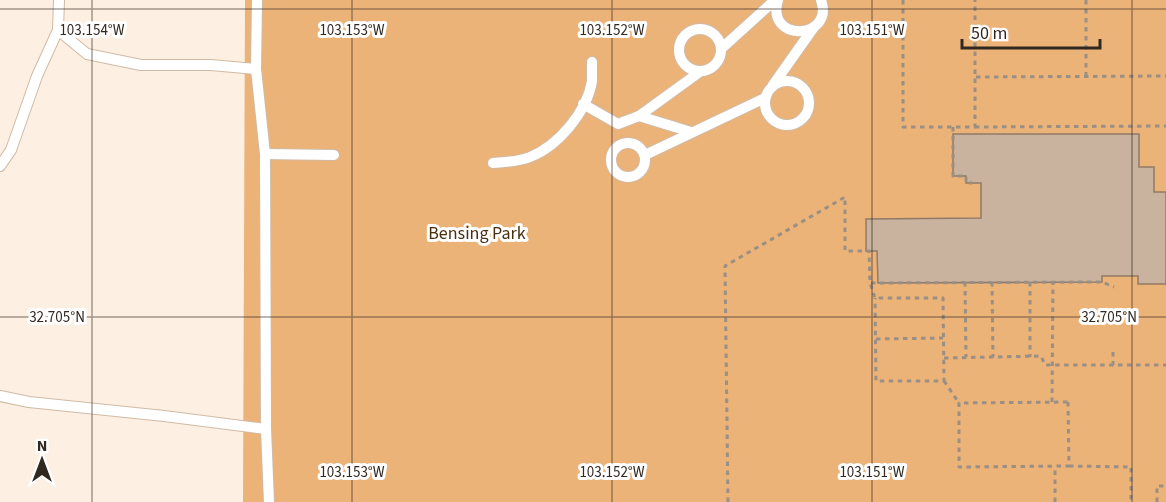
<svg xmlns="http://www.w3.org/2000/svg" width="1166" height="502" font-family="'Source Sans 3',sans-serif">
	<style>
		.green { fill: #ecb379 }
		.building { fill: #c9b39e; stroke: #907b67; stroke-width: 1.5 }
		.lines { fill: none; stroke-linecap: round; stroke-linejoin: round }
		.lane-casing { stroke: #d1baa5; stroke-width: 12 }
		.path { stroke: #9a8f84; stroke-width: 3; stroke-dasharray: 4.5 4.5; stroke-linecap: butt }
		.lane { stroke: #fff; stroke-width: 10 }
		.ticks { fill: none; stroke: #312820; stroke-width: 1.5; stroke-opacity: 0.45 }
		.labels { text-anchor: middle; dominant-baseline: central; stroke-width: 6; stroke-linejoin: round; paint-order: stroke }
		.park-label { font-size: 18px; fill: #4a2e10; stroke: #fff }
		.ticks-label { font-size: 15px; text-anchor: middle; fill: #312820; stroke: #fff; stroke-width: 6; stroke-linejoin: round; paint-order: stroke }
	</style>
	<rect width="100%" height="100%" fill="#fdefe2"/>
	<!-- green -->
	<path class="green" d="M245,0H1166V502H243Z"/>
	<!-- building -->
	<path class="building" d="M953,134H1139V167H1154V192H1166V284H1138V276H1102V282L878,283L877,251H866V219L981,218V183H966V176H953Z"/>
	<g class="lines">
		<!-- lane casing -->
		<g class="lane-casing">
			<g id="lane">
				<path d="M257,0L256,69L265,154L266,429L269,502"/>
				<path d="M778,0C765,43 835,40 821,0"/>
				<circle cx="700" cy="50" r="21"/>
				<path d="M58,30L87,54L141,65H211L256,69"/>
				<path d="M722,48L775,0"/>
				<circle cx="787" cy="103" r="22"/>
				<path d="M773,85L814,27"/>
				<path d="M583,104L618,124L639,116L701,71"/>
				<path d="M639,116L691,132"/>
				<circle cx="628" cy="160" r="17"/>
				<path d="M265,154L334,155"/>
				<path d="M645,155L765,98"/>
				<path d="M493,163C505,162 518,162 530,157C558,146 587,112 592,81C592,75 592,68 592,62"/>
				<path d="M0,166L11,150L37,76L58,30L59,0"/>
				<path d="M0,396L29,402L164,416L266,429"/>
			</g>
		</g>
		<!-- path -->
		<g class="path">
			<path d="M903,0V127H975V0"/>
			<path d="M1086,0V76"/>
			<path d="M976,77L1166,76"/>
			<path d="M953,127V176H966V183H972"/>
			<path d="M975,127L1166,126"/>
			<path d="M965,282L966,357"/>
			<path d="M992,282L993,357"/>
			<path d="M1030,282V357"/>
			<path d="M871,283L1102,282L1114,287"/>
			<path d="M876,339L943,338"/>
			<path d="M1113,352V365H1166"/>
			<path d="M944,358L1041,356L1045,365H1113"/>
			<path d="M944,381L959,403"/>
			<path d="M1052,402L1053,282"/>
			<path d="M1068,402L1069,466L959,467V403Z"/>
			<path d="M1069,466L1131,467V502"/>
			<path d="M728,502L725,266L845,197V251H869L870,283L875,298H943L944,381H876L875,298"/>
			<path d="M1055,502V466"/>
			<path d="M1157,502V486H1166"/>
		</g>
		<!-- lane -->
		<use href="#lane" class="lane"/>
	</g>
	<!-- ticks -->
	<path class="ticks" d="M92,0V502M352,0V502M612,0V502M872,0V502M1132,0V502M0,9H1166M0,317H1166"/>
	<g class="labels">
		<!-- park labels -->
		<g class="park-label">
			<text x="477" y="233">Bensing Park</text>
		</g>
	</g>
	<g class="ticks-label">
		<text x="92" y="35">103.154°W</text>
		<text x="352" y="35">103.153°W</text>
		<text x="612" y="35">103.152°W</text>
		<text x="872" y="35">103.151°W</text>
		<text x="57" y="322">32.705°N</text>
		<text x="1109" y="322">32.705°N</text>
		<text x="352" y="477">103.153°W</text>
		<text x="612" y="477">103.152°W</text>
		<text x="872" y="477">103.151°W</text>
	</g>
	<!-- north arrow -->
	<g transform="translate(42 460)" stroke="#ffffff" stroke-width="4.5" paint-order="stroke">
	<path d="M0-4.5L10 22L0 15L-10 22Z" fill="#312820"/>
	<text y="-9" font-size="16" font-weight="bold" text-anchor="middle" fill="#312820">N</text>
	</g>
	<!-- scale -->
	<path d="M962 39v9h138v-9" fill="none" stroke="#312820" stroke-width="3"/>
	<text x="971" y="39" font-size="18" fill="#312820" stroke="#ffffff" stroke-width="4.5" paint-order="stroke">50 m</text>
</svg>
